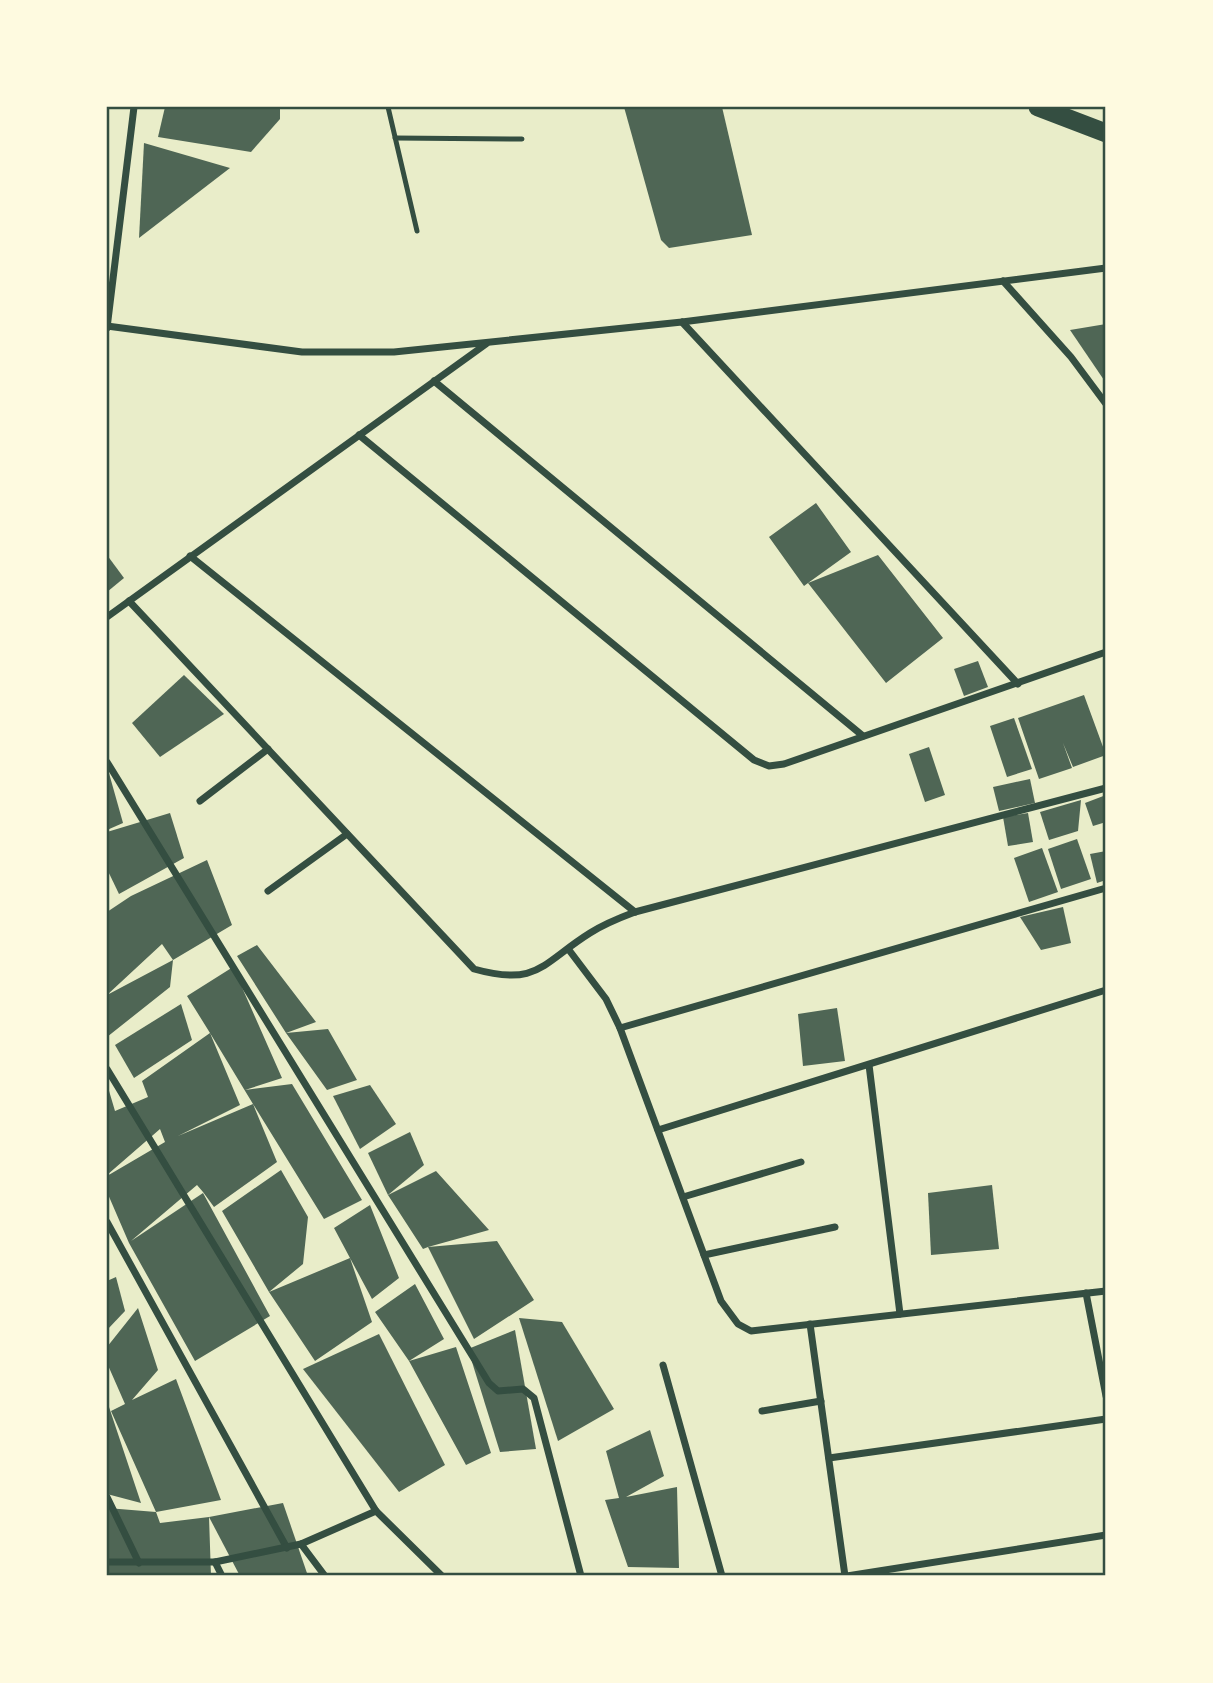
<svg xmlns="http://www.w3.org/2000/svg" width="1213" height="1683" font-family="'DejaVu Sans',sans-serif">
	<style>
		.building { fill: #4f6655; fill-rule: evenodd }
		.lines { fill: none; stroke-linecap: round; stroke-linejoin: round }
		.service { stroke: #344e41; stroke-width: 5 }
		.minor { stroke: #344e41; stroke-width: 7 }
		.trunk { stroke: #344e41; stroke-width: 19 }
		.neatline { fill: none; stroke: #344e41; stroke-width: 2.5 }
	</style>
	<rect width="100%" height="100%" fill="#e9edc9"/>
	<!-- building -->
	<g class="building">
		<path d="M165,107H280V119L251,152L158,137Z"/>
		<path d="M624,107H722L752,235L669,248L661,240Z"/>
		<path d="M144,143L230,168L139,238Z"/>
		<path d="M1106,324V383L1070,330Z"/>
		<path d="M816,503L851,552L808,583L878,555L943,638L886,683L808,583L804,586L769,537Z"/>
		<path d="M107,555L124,578L107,592Z"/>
		<path d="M978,661L988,687L964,696L954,669Z"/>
		<path d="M184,675L224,714L160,757L132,723Z"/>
		<path d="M1084,695L1106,755L1073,767L1063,743L1072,768L1039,779L1018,718Z"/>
		<path d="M1014,718L1032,769L1007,777L990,726Z"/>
		<path d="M929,747L945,795L925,802L909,754Z"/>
		<path d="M107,766L123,823L107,830Z"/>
		<path d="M1030,779L1035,803L999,811L993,787Z"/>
		<path d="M1106,795V822L1093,826L1085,803Z"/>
		<path d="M1081,800L1078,831L1049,840L1040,812Z"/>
		<path d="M170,813L184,858L119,894L107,869V832Z"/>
		<path d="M1028,813L1033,842L1008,846L1003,817Z"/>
		<path d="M1077,839L1091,879L1061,889L1048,849Z"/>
		<path d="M1042,848L1058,892L1029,902L1014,858Z"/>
		<path d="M1106,851V880L1097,883L1090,854Z"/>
		<path d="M207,860L232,925L173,960L170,987L107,1037V912L131,896ZM162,944L173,960L107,995Z"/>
		<path d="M1063,907L1071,943L1041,950L1020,917Z"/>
		<path d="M257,945L316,1022L286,1033L328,1029L357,1080L327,1090L286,1033L237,956Z"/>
		<path d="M233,967L282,1078L245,1090L292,1084L362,1200L324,1219L253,1104L277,1162L214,1207L203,1192L197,1185L131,1241L203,1193L270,1316L195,1361L129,1243L107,1192V1176L165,1142L160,1129L107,1175V1084L115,1111L148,1097L142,1081L210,1033L187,996ZM210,1033L253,1104L178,1136L240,1105Z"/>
		<path d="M181,1004L192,1040L134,1078L115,1045Z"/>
		<path d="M837,1008L845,1061L803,1066L798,1014Z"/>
		<path d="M370,1085L396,1124L360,1149L333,1096Z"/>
		<path d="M410,1132L424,1165L388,1195L368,1153Z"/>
		<path d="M281,1170L308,1217L303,1264L269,1292L350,1258L334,1228L370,1205L399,1278L372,1299L350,1258L372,1322L315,1361L269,1292L222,1211Z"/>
		<path d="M436,1171L489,1230L428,1247L497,1241L534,1300L474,1339L428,1247L423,1249L388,1195Z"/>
		<path d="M992,1185L999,1249L931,1255L928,1193Z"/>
		<path d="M116,1277L125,1311L107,1330V1281Z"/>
		<path d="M415,1284L444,1339L409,1361L456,1347L491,1453L466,1465L409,1361L375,1312Z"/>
		<path d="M138,1308L158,1370L132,1400L176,1379L221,1500L156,1512L111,1411L125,1404L107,1363V1347Z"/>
		<path d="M519,1318L562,1322L614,1409L558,1441Z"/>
		<path d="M515,1330L536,1449L500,1452L468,1349Z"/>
		<path d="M379,1334L445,1465L399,1492L303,1369Z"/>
		<path d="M107,1401L141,1503L107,1494Z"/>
		<path d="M650,1430L664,1476L626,1497L677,1487L679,1568L628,1567L605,1500L619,1498L606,1451Z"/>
		<path d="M283,1503L308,1576H240L209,1517Z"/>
		<path d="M107,1508L156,1512L160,1523L209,1517L211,1576H107Z"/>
	</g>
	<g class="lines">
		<!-- service -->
		<g class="service">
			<path d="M388,107L417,231"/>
			<path d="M395,138L522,139"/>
		</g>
		<!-- minor -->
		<g class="minor">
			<path d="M1003,281L1071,357L1106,404"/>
			<path d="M682,322L1018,684"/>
			<path d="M107,326L302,352H394L682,322L1106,268"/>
			<path d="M107,328L134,107"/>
			<path d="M434,381L863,736"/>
			<path d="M359,435L754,760L769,766L784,764L1106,652"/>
			<path d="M190,556L635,912"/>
			<path d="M129,601L474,969C538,987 542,963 590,933C604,924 619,918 635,912L1106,788"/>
			<path d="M107,617L486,344"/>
			<path d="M107,762L489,1383L498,1391L523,1389L534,1398L581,1576"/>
			<path d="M200,801L268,749"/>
			<path d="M268,891L347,834"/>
			<path d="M569,950L606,999L620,1028L721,1301L738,1324L751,1331L1106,1291"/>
			<path d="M620,1028L1106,888"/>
			<path d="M869,1065L900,1314"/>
			<path d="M107,1069L376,1511L442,1576"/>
			<path d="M658,1130L1106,990"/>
			<path d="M683,1197L801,1162"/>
			<path d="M107,1222L287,1548"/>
			<path d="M704,1255L835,1227"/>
			<path d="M1086,1293L1106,1396"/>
			<path d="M810,1324L845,1576"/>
			<path d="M663,1365L722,1576"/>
			<path d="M762,1411L821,1401"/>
			<path d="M829,1458L1106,1419"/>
			<path d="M107,1497L139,1563"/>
			<path d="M301,1544L325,1576"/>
			<path d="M107,1562H215L301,1544L376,1511"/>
			<path d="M215,1562L222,1576"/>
			<path d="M847,1576L1106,1535"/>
		</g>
		<!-- trunk -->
		<path class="trunk" d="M1038,107L1106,133"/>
	</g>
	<!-- border -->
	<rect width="1213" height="1683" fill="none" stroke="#fefae0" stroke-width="217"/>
	<rect x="108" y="108" width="996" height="1466" class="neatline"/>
</svg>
